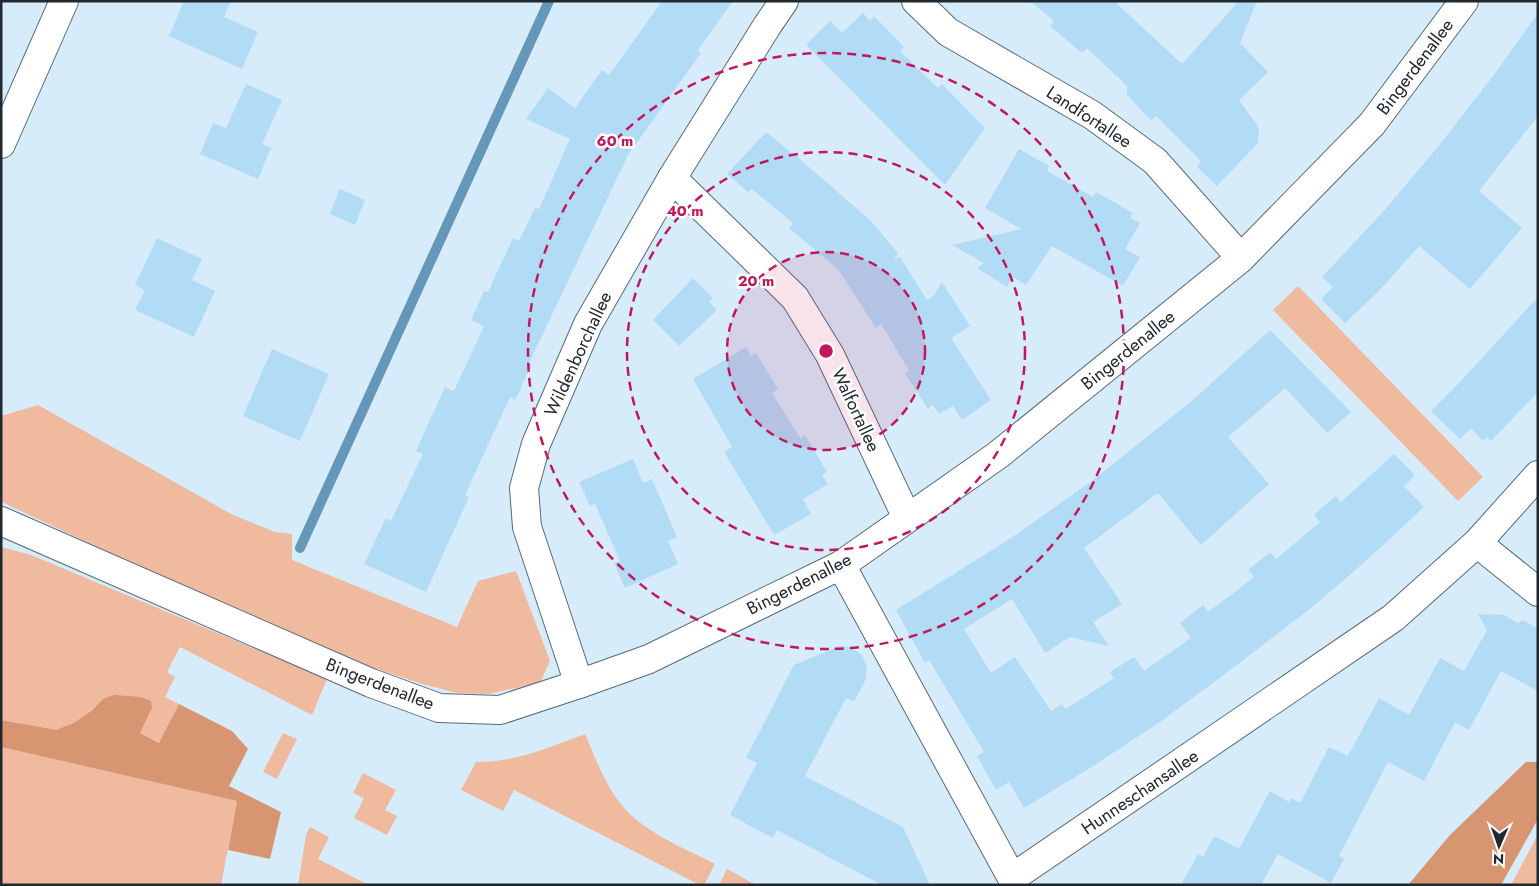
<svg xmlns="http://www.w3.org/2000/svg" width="1539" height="886" font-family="Jost,sans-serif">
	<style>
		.green { fill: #efba9e }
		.forest { fill: #d89571 }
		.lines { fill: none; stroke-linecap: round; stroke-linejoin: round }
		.stream { stroke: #6497b8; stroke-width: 10 }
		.building { fill: #b2dbf6 }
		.minor-casing { stroke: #586b77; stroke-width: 30 }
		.minor { stroke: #fff; stroke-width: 28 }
		.ring { fill: none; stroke: #c2185b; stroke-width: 2.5; stroke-dasharray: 9 6 }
		.labels { text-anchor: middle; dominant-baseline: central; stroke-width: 5; stroke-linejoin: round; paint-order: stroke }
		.street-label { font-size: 18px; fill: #21282e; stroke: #fff }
		.centre { fill: #c2185b; stroke: #fff; stroke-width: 2.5 }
		.ring-label { font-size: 15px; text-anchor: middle; font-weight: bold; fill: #c2185b; stroke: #fff; stroke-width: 5; stroke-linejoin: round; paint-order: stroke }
	</style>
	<rect width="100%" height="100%" fill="#d7ecfa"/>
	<!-- green -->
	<g class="green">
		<path d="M1298,286L1483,477L1458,501L1273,310Z"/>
		<path d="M38,405L233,515L275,532L292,534V560L457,627L478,581L516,571L550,661L540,683L488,694L457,693L419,683L356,662L193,592L8,505L1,501V416Z"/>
		<path d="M1,547L31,555L327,679L312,715L180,647L167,672L175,677L165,697L179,704L160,743L140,733L152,708L103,699C92,710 72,730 55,730C40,729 17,722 1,720Z"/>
		<path d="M283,733L297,739L277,779L263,772Z"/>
		<path d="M585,734C596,759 606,788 625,809C649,835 685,848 715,864L704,885H700L514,790L503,811L461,790L476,762C515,763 549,747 585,734Z"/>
		<path d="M1,747L237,801L221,885H1Z"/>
		<path d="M363,773L396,790L385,810L397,816L387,835L354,818L364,798L353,793Z"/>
		<path d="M310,827L329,837L318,859L369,885H298L306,835Z"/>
		<path d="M1538,834V885H1511Z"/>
		<path d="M727,869L756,885H719Z"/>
	</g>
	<!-- forest -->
	<g class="forest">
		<path d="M114,695L141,697L151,701L152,708L140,733L159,743L179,704L232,731L248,749L229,786L281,812L270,859L228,850L237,801L1,747V720L56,730L74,723L91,711L103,699Z"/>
		<path d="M1526,762H1538V819L1501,885H1408L1450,835Z"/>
	</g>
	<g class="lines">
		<!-- stream -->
		<path class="stream" d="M300,548L549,1"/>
	</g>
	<!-- building -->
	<g class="building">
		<path d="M184,1H231L224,17L258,32L242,69L169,36Z"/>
		<path d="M662,1H733L698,50L701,53L628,155L529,363L532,364L515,400L510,397L465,495L469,497L426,592L364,564L386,518L391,521L423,454L416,451L445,387L454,391L484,326L471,320L484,291L488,292L513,238L519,241L535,208L539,209L570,139L526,119L548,88L575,108L602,70L609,75Z"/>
		<path d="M1030,1H1114L1182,64L1239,1H1257L1240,43L1268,72L1239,100L1257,125L1259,129L1258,143L1217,186L1197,167L1201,162L1194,154L1156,116L1151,120L1127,95V86L1087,48L1082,53L1050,26L1054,21Z"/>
		<path d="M863,13L870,21L874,16L904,47L900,51L938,88L942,84L985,128L945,185L806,45L830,21L842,33Z"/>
		<path d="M1538,13V116L1479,191L1522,228L1470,289L1419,246L1380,290L1345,323L1321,299L1333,287L1322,277L1382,213L1437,148L1493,76Z"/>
		<path d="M246,84L282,100L262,144L271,148L258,179L200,154L213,123L226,128Z"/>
		<path d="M766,132L794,155V154L871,221L898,253L894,259L900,257L927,300L934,295L942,282L970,326L951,338L991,400L962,420L953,406L939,414L933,405L928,409L905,373L909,370L881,324L876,328L838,269L789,228L793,223L752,189L748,192L727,174Z"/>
		<path d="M1019,149L1049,166L1047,171L1093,197L1096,192L1133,213L1130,218L1140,223L1125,249L1140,257L1123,286L1052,246L1026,285L1013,277L1007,287L977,268L984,263L952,245L1021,229L985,208Z"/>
		<path d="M340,189L365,200L355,225L330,214Z"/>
		<path d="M157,238L202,259L192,280L215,291L194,337L135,310L145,290L135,285Z"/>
		<path d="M693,278L713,298L709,302L717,310L679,346L653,320Z"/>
		<path d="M1538,297V392L1491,441L1487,437L1483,441L1471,428L1460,439L1431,411L1459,383Z"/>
		<path d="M1270,330L1351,412L1327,433L1285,388L1228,437L1269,484L1201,545L1158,493L1084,548L1122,604L1093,622L1109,646L1070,637L1045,653L1012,599L964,629L991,673L1015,657L1051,711L1062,704L1066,709L1114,678L1110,672L1134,657L1144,671L1191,638L1180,623L1203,605L1208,612L1231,595L1254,577L1248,570L1270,552L1276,559L1320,522L1314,515L1325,505L1336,496L1341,502L1394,454L1415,475L1404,486L1424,507L1367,560L1311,608L1221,677L1160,722L1090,768L1024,808L1009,782L996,790L977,756L984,752L929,660L925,663L896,610L1008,540L1092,481L1194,399Z"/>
		<path d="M746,347L751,356L756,353L778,389L772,393L800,438L805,435L827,472L822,475L828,484L803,499L811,514L774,535L724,452L732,447L693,379Z"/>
		<path d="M272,349L329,374L300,441L243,416Z"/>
		<path d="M633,459L643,483L652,479L677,537L668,541L678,564L625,588L614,563L620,561L595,504L590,506L579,482Z"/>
		<path d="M1478,614L1504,615L1518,623L1523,620L1538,629V691L1501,671L1469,730L1455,722L1424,781L1388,762L1339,856L1344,859L1331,883L1278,854L1261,885H1181L1198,854L1203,857L1214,836L1239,849L1270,791L1289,802L1291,798L1300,803L1329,747L1348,756L1379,698L1409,715L1440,658L1464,671L1487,630Z"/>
		<path d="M840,646L852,648L862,655L867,667L866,679L854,702L846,698L805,776L903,827L930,885H882L777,830L773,838L730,815L757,763L746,758L794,665Z"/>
	</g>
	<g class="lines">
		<!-- minor casing -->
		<g class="minor-casing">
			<g id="minor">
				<path d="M916,1L948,32L1092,115L1155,161L1241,258"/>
				<path d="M1,144L64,1"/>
				<path d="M672,178L795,298L830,355L907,518"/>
				<path d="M1,521L371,683L439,708L500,710L579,684L649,659L841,565L998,455L1241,258L1372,124L1464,1"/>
				<path d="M1477,543L1538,592"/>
				<path d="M841,565L1012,878L1393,618L1477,543L1538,475"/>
				<path d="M579,684L527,527L524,488L536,444L588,324L672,178L767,26L784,1"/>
			</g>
		</g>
		<!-- minor -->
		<use href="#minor" class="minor"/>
	</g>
	<!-- distance rings -->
	<circle cx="826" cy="351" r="99" fill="#c2185b" fill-opacity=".12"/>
	<g class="ring">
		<circle cx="826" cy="351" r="99"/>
		<circle cx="826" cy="351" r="199"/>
		<circle cx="826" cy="351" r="298"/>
	</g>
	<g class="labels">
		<!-- street labels -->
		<g class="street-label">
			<text transform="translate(1415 67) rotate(-53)">Bingerdenallee</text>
			<text transform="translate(1089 117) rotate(33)">Landfortallee</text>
			<text transform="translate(1128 350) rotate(-39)">Bingerdenallee</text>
			<text transform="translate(578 354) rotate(-65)">Wildenborchallee</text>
			<text transform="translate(856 410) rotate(65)">Walfortallee</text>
			<text transform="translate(799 584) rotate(-27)">Bingerdenallee</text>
			<text transform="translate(380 684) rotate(21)">Bingerdenallee</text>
			<text transform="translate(1140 792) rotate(-34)">Hunneschansallee</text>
		</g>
	</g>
	<circle cx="826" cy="351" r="8" class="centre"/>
	<g class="ring-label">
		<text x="615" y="146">60 m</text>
		<text x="685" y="216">40 m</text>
		<text x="756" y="286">20 m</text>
	</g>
	<!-- border -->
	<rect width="1539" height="886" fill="none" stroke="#21282e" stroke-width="5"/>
	<!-- north arrow -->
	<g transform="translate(1499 846) rotate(182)" stroke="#ffffff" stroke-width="4" paint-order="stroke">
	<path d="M0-4L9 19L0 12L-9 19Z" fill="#21282e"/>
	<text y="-8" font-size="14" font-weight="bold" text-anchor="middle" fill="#21282e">N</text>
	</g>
</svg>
